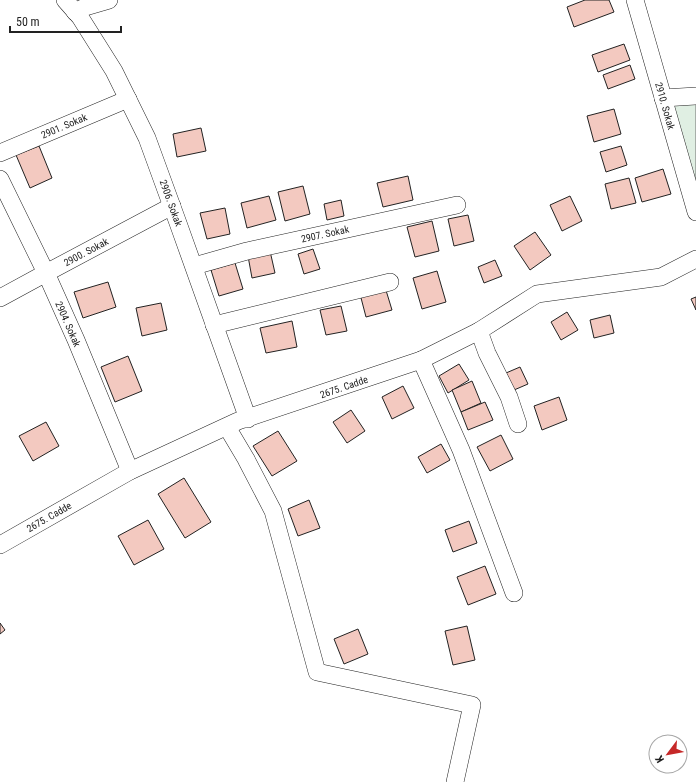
<svg xmlns="http://www.w3.org/2000/svg" width="696" height="782" font-family="'Roboto Condensed',sans-serif">
	<style>
		.green { fill: #e0efe3; stroke: #6f6f6f }
		.building { fill: #f3c9c0; stroke: #222 }
		.lines { fill: none; stroke-linecap: round; stroke-linejoin: round }
		.minor-casing { stroke: #222; stroke-width: 18 }
		.minor { stroke: #fff; stroke-width: 17 }
		.labels { text-anchor: middle; dominant-baseline: central; stroke-width: 3; stroke-linejoin: round; paint-order: stroke }
		.street-label { font-size: 10px; fill: #222; stroke: #fff }
	</style>
	<rect width="100%" height="100%" fill="#fff"/>
	<!-- green -->
	<path class="green" d="M696,101V198L672,103Z"/>
	<!-- building -->
	<g class="building">
		<path d="M585,0H609L614,12L574,27L567,7Z"/>
		<path d="M624,44L630,60L598,72L592,55Z"/>
		<path d="M630,65L635,79L608,89L603,75Z"/>
		<path d="M614,109L621,134L594,142L587,116Z"/>
		<path d="M201,128L206,151L177,157L173,134Z"/>
		<path d="M39,146L52,178L30,188L16,155Z"/>
		<path d="M621,146L627,165L606,172L600,152Z"/>
		<path d="M663,169L671,194L642,202L635,178Z"/>
		<path d="M408,176L413,200L383,207L377,183Z"/>
		<path d="M629,178L636,203L611,209L605,184Z"/>
		<path d="M303,186L310,214L285,221L278,192Z"/>
		<path d="M269,196L276,220L247,228L241,203Z"/>
		<path d="M570,196L582,221L562,231L550,205Z"/>
		<path d="M341,200L344,216L327,220L324,204Z"/>
		<path d="M225,208L230,234L207,239L200,213Z"/>
		<path d="M468,215L474,241L454,246L448,219Z"/>
		<path d="M432,221L439,251L415,257L407,227Z"/>
		<path d="M535,232L551,255L530,270L514,246Z"/>
		<path d="M313,249L320,269L304,274L298,254Z"/>
		<path d="M270,251L275,273L252,278L248,256Z"/>
		<path d="M495,260L502,276L484,283L478,267Z"/>
		<path d="M235,263L243,289L219,296L211,270Z"/>
		<path d="M437,271L446,302L422,309L413,278Z"/>
		<path d="M108,282L116,307L83,318L74,292Z"/>
		<path d="M385,287L392,310L366,317L360,294Z"/>
		<path d="M696,297V310L691,299Z"/>
		<path d="M161,303L167,330L142,336L136,308Z"/>
		<path d="M341,306L347,331L326,335L320,310Z"/>
		<path d="M567,312L578,330L561,340L551,322Z"/>
		<path d="M610,315L614,333L594,338L590,320Z"/>
		<path d="M292,321L297,347L266,353L260,328Z"/>
		<path d="M128,356L142,391L115,402L101,367Z"/>
		<path d="M459,364L469,380L448,393L439,376Z"/>
		<path d="M520,367L528,384L514,390L506,373Z"/>
		<path d="M472,381L481,403L461,412L452,390Z"/>
		<path d="M403,386L414,408L392,419L382,397Z"/>
		<path d="M559,397L567,420L542,430L534,406Z"/>
		<path d="M485,402L493,420L468,430L461,412Z"/>
		<path d="M351,410L365,431L347,443L333,422Z"/>
		<path d="M46,422L59,446L33,461L19,436Z"/>
		<path d="M278,431L297,461L272,476L253,446Z"/>
		<path d="M501,435L513,459L490,471L477,447Z"/>
		<path d="M441,444L450,460L427,473L418,457Z"/>
		<path d="M184,478L211,522L185,538L158,494Z"/>
		<path d="M309,500L320,528L298,536L288,509Z"/>
		<path d="M148,520L164,549L134,565L118,536Z"/>
		<path d="M469,521L477,543L453,552L445,530Z"/>
		<path d="M485,566L496,594L468,605L457,577Z"/>
		<path d="M0,623L5,630L0,634Z"/>
		<path d="M467,626L475,660L453,665L445,631Z"/>
		<path d="M358,629L368,654L344,664L334,639Z"/>
	</g>
	<g class="lines">
		<!-- minor casing -->
		<g class="minor-casing">
			<g id="minor">
				<path d="M65,0L80,17L114,71L147,138L178,223L248,419"/>
				<path d="M635,0L696,212"/>
				<path d="M75,12L85,7L109,0"/>
				<path d="M663,98L696,96"/>
				<path d="M0,153L128,99"/>
				<path d="M0,179L46,273L76,340L130,471"/>
				<path d="M194,266L247,251L457,205"/>
				<path d="M0,298L46,273L172,206"/>
				<path d="M214,325L390,282"/>
				<path d="M479,331L487,353L509,397L518,424"/>
				<path d="M421,360L461,450L514,593"/>
				<path d="M227,427L246,459L273,511L317,672L472,705L455,782"/>
				<path d="M0,545L130,471L238,421L421,360L479,331L537,294L661,277L696,259"/>
			</g>
		</g>
		<!-- minor -->
		<use href="#minor" class="minor"/>
	</g>
	<g class="labels">
		<!-- street labels -->
		<g class="street-label">
			<text transform="translate(665 106) rotate(74)">2910. Sokak</text>
			<text transform="translate(64 126) rotate(-23)">2901. Sokak</text>
			<text transform="translate(171 203) rotate(70)">2906. Sokak</text>
			<text transform="translate(325 234) rotate(-12)">2907. Sokak</text>
			<text transform="translate(86 252) rotate(-28)">2900. Sokak</text>
			<text transform="translate(68 324) rotate(66)">2904. Sokak</text>
			<text transform="translate(344 387) rotate(-19)">2675. Cadde</text>
			<text transform="translate(49 517) rotate(-30)">2675. Cadde</text>
		</g>
	</g>
	<!-- north arrow -->
	<g transform="translate(668 754) rotate(238)"><circle r="19" fill="#ffffff" stroke="#a7a7a7"/>
	<path d="M0-3L7 15L0 10L-7 15Z" fill="#c62828"/>
	<text y="-6" font-size="11" font-weight="bold" text-anchor="middle" fill="#222222">K</text>
	</g>
	<!-- scale -->
	<path d="M10 26v6h111v-6" fill="none" stroke="#222222" stroke-width="2"/>
	<text x="16" y="26" font-size="12" fill="#222222" stroke="#ffffff" stroke-width="3" paint-order="stroke">50 m</text>
</svg>
